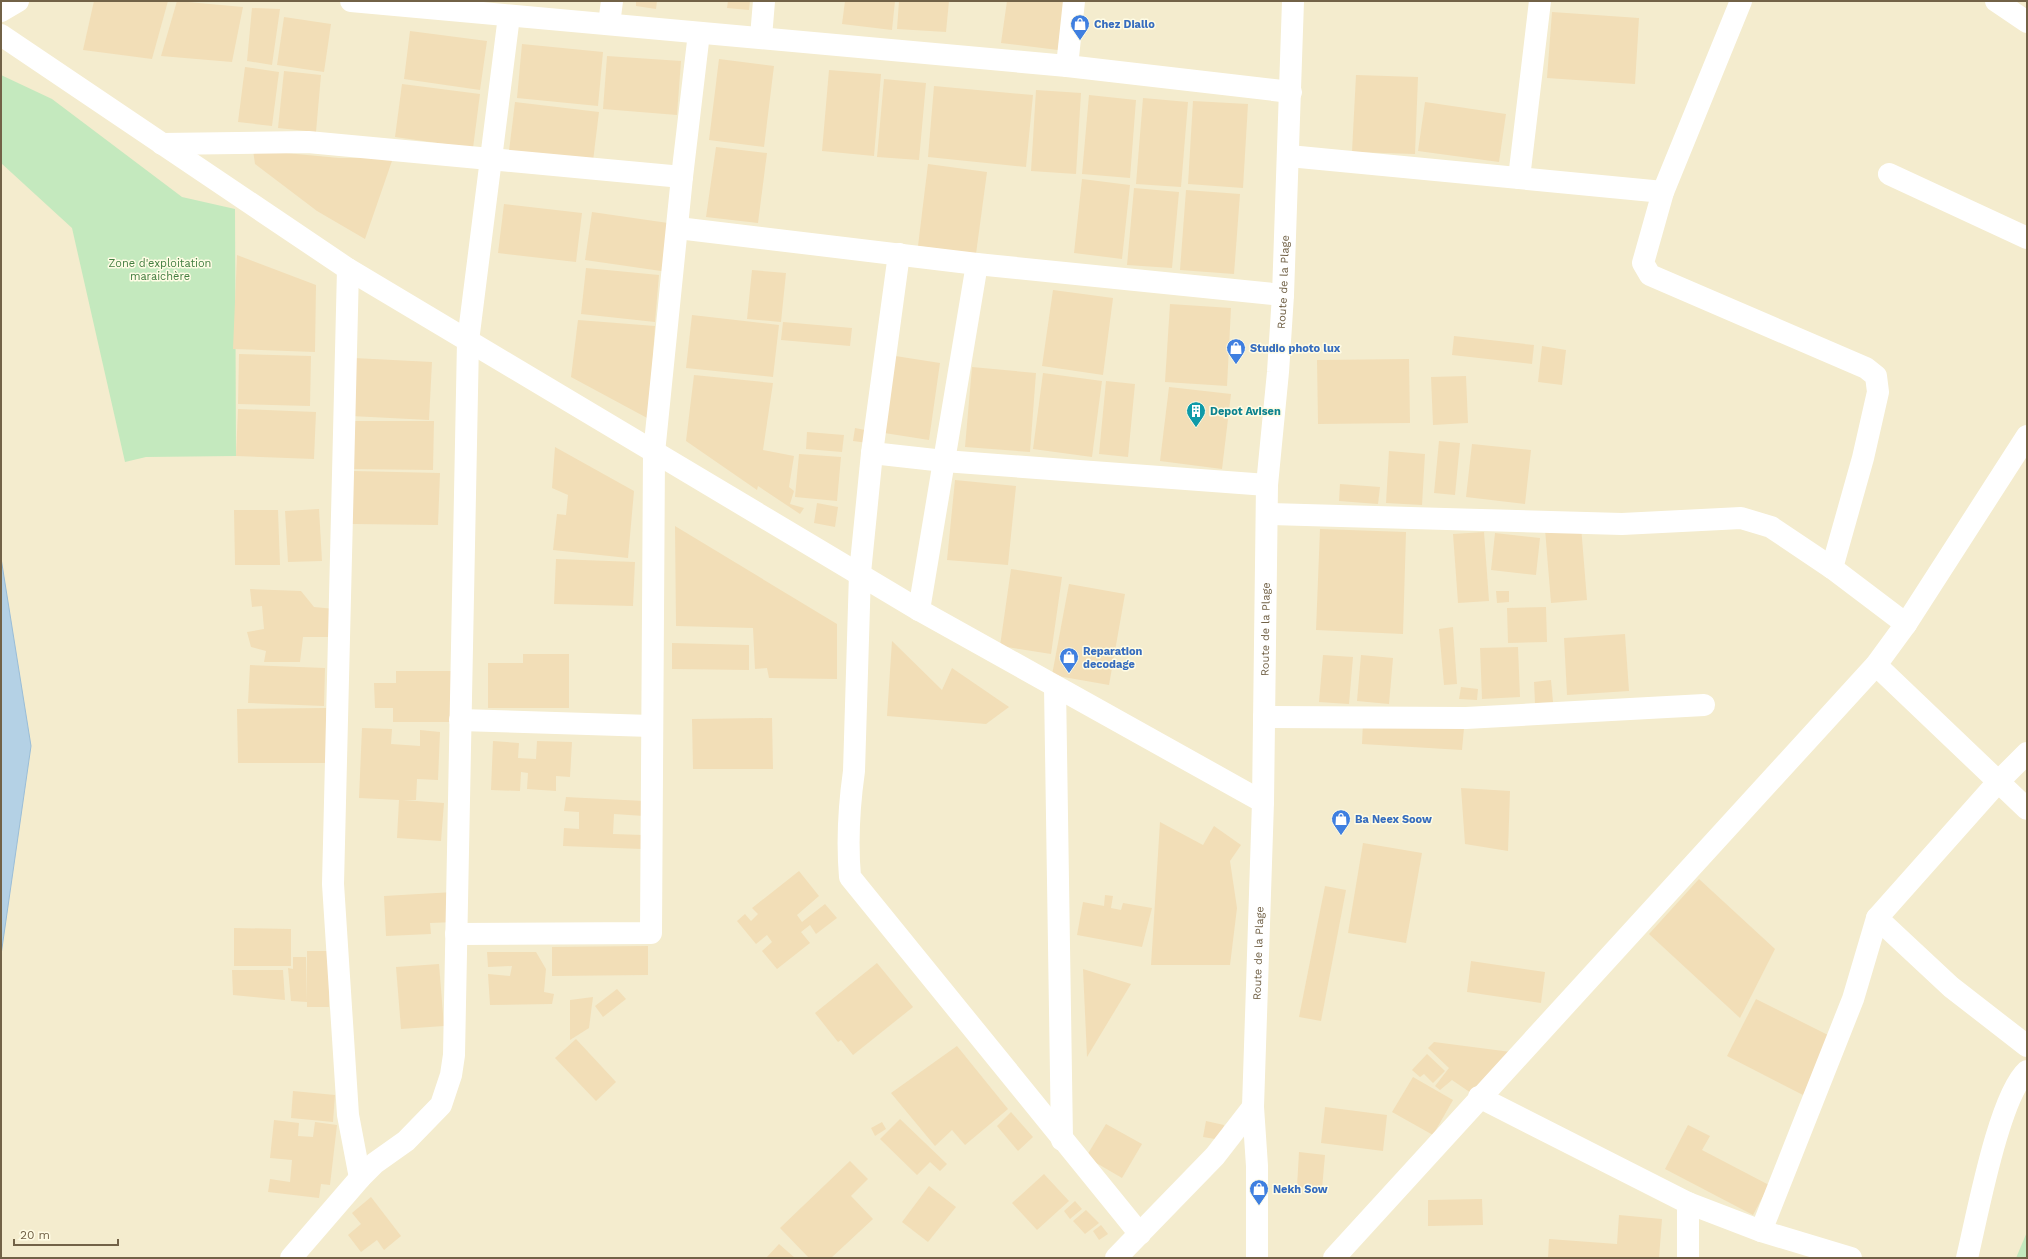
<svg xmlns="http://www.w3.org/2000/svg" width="2028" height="1259" font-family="'Work Sans',sans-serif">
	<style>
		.residential { fill: #f4ecce }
		.green { fill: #c4e9be }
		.water { fill: #b4d1e5; stroke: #9abdd7 }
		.building { fill: #f2deb7 }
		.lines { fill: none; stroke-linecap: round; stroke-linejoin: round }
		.street { stroke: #fff; stroke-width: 22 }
		.secondary { stroke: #fff; stroke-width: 22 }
		.labels { text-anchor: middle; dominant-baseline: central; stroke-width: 3; stroke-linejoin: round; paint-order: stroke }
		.shop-label { font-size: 11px; font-weight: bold; fill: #366cbe; stroke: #fffce5; text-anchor: start }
		.park-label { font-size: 11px; fill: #437e41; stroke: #fffce5 }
		.street-label { font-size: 11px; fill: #726247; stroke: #fffce5 }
		.culture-label { font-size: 11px; font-weight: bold; fill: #0d838f; stroke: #fffce5; text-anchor: start }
	</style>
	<rect width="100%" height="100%" fill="#fcf9df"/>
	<!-- residential -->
	<rect class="residential" x="1" y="1" width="2026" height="1257"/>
	<!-- green -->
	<g class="green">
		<path d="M1,75L52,99L182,197L235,209L236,456L146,457L125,462L72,228L1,163Z"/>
		<path d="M2027,1232V1258H2016Z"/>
	</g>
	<!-- water -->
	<path class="water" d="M1,558L31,746L1,955Z"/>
	<!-- building -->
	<g class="building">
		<path d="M94,1H168L152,59L83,50Z"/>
		<path d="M177,1L243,7L232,62L161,56Z"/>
		<path d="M636,1H657L656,9L636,6Z"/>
		<path d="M728,1H750L749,10L727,8Z"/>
		<path d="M845,1H895L892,30L842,24Z"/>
		<path d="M899,1H949L946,32L897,29Z"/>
		<path d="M1007,1H1064L1058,50L1001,43Z"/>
		<path d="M252,8L280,9L272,65L247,61Z"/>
		<path d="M1552,12L1639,18L1635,84L1547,78Z"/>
		<path d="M284,17L331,24L324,72L277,65Z"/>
		<path d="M410,31L487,41L480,90L404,79Z"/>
		<path d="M522,44L603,52L598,106L517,98Z"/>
		<path d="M607,56L681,61L677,115L603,109Z"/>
		<path d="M719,59L774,66L764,147L709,140Z"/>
		<path d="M245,67L279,72L272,126L238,122Z"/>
		<path d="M829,70L881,74L874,156L822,151Z"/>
		<path d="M284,71L321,75L316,132L278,128Z"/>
		<path d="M1356,75L1418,77L1415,154L1352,152Z"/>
		<path d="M884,79L926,83L919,160L877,157Z"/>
		<path d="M402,84L480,94L473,148L395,137Z"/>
		<path d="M934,86L1033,95L1026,167L928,157Z"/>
		<path d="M1036,90L1081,93L1076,174L1031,171Z"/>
		<path d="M1089,95L1136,100L1130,178L1082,174Z"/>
		<path d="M1143,98L1188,102L1181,187L1136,184Z"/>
		<path d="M1193,101L1248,104L1243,188L1188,184Z"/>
		<path d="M515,102L599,112L593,161L509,151Z"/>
		<path d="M1425,102L1506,114L1499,162L1418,151Z"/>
		<path d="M716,147L767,153L758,223L706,217Z"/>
		<path d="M253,150L339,158H393L365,239L317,211L255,164Z"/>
		<path d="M928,164L987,172L976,254L918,246Z"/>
		<path d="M1082,179L1130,185L1122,259L1074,253Z"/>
		<path d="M1134,188L1179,192L1172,268L1127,265Z"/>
		<path d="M1186,190L1240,194L1234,274L1180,270Z"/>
		<path d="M504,204L582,213L576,262L498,253Z"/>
		<path d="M592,212L675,224L668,272L585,260Z"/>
		<path d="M237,255L316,285L315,352L233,349Z"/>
		<path d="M586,268L659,275L655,322L581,314Z"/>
		<path d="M752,270L786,273L781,322L747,319Z"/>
		<path d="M1053,290L1113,298L1103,375L1042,366Z"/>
		<path d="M1170,304L1231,308L1227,386L1165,382Z"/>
		<path d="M692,315L779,325L773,377L686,368Z"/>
		<path d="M578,320L655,326L649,419L571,377Z"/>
		<path d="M783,322L852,328L850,346L781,340Z"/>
		<path d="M1454,336L1534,345L1532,364L1452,355Z"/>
		<path d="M1542,346L1566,350L1562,385L1538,382Z"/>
		<path d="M239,354L311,356L310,406L238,404Z"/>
		<path d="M889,355L940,363L929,440L878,432Z"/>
		<path d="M354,358L432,362L429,420L351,416Z"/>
		<path d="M1409,359L1410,423L1318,424L1317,360Z"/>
		<path d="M972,367L1036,373L1030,452L965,447Z"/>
		<path d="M1043,373L1102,381L1092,457L1033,449Z"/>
		<path d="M694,375L773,383L763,450L794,456L789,487L794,491L790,504L804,508L800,514L758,486L757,490L686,441Z"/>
		<path d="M1466,376L1468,423L1433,425L1431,377Z"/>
		<path d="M1106,381L1135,384L1128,457L1099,454Z"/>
		<path d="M1169,387L1231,394L1222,469L1160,461Z"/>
		<path d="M238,409L316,412L314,459L236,456Z"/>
		<path d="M347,421H434L433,470L347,469Z"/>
		<path d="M855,428L870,431L868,443L853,441Z"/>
		<path d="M807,432L844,435L842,452L806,449Z"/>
		<path d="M1439,441L1460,443L1455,495L1434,493Z"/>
		<path d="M1472,444L1531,450L1525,504L1466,497Z"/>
		<path d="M555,447L634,491L628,558L553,550L557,514L566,515L568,495L552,488Z"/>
		<path d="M1389,451L1425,454L1422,505L1386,503Z"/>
		<path d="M799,454L841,457L837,501L795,497Z"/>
		<path d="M353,471L440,473L438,525L352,524Z"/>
		<path d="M955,480L1016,486L1008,565L947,560Z"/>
		<path d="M1340,484L1380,487L1378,504L1339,501Z"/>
		<path d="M817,503L838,507L835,527L814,523Z"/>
		<path d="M319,509L322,561L288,562L285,511Z"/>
		<path d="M234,510H278L280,565H235Z"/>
		<path d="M675,526L837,624V679L769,678L767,668L755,669L753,628L676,626Z"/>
		<path d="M1581,526L1587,600L1551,603L1545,529Z"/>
		<path d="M1320,529L1406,532L1403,634L1316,630Z"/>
		<path d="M1484,532L1489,601L1458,603L1453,534Z"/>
		<path d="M1495,533L1540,538L1536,575L1491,570Z"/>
		<path d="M556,559L635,562L633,606L554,604Z"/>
		<path d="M1011,569L1062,577L1051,654L1000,646Z"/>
		<path d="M1069,584L1125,594L1109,685L1052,675Z"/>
		<path d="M250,589L301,591L314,607L335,609L332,637H303L300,662H264L266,651L251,647L247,632L264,629L262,606L252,607Z"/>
		<path d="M1496,591H1509V602L1497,603Z"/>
		<path d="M1546,607L1547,642L1508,643L1507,608Z"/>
		<path d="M1453,627L1457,684L1444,685L1439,629Z"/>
		<path d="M1625,634L1629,691L1567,695L1564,638Z"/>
		<path d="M892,641L942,690L952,668L1009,707L986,724L887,716Z"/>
		<path d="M672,643L749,645V670L672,669Z"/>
		<path d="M1518,647L1520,697L1482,699L1480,648Z"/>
		<path d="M523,654H569V708H488V663H523Z"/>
		<path d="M1323,655L1353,657L1349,704L1319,702Z"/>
		<path d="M1361,655L1393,658L1389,704L1357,701Z"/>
		<path d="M250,665L325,668L324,706L248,703Z"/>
		<path d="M396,671H452L454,722H393V708H375L374,683H396Z"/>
		<path d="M1551,680L1553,702L1535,703L1534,682Z"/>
		<path d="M1461,687L1478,689L1477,700L1459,699Z"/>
		<path d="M326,708V763H238L237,709Z"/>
		<path d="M772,718L773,769H693L692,719Z"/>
		<path d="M1363,722L1464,728L1462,750L1362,744Z"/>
		<path d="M362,728L392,729L391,744L420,746V730L440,732L438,780L417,779L416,800H403L444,803L441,841L397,838L399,800L359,798Z"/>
		<path d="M493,741L519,743L518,758L536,759L537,741L572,742L570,777L556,776V791L527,789L528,773L521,772L520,791L491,790Z"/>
		<path d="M1461,788L1510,791L1508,851L1465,844Z"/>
		<path d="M566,797L644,801V816L614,814L613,834L643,835L642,849L563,846L564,828L579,829V812L564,811Z"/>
		<path d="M1160,822L1203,845L1214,826L1241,845L1230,861L1237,908L1230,965H1151Z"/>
		<path d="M1363,843L1422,853L1406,943L1348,933Z"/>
		<path d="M799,871L819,896L797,915L802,922L825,904L837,918L816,934L810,925L801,932L810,943L777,969L762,951L772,942L767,935L756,944L737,921L745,914L751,921L758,914L752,908Z"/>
		<path d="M1699,879L1775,949L1740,1018L1649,934Z"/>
		<path d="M1325,886L1346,890L1321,1021L1299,1017Z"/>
		<path d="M454,892L456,922L430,923L431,934L386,936L384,896Z"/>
		<path d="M1105,895L1113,896L1111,908L1121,910L1123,903L1152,908L1142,947L1077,935L1083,902L1104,906Z"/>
		<path d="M234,928L291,929V966H234Z"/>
		<path d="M648,946V975L552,976V947Z"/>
		<rect x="307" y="951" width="22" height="56"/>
		<path d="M487,952H536L546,969L544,992L554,994L552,1004L490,1005L488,974L510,976L512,966L488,967Z"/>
		<path d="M293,957H306L307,1002L291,1001L288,968L293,969Z"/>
		<path d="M1471,961L1545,972L1541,1003L1467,992Z"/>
		<path d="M877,963L913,1007L853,1055L841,1040L838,1042L815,1013Z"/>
		<path d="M439,964L444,1026L401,1029L396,967Z"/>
		<path d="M1083,969L1131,984L1087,1057Z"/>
		<path d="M232,970H283L285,1000L233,995Z"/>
		<path d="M617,989L626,999L603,1017L595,1006Z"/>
		<path d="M593,997L589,1028L570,1040V1000Z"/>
		<path d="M1756,999L1832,1037L1803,1095L1727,1056Z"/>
		<path d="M576,1039L616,1082L596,1101L555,1058Z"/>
		<path d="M1434,1042L1511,1052L1474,1095L1452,1080L1440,1090L1435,1086L1449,1068L1428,1048Z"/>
		<path d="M957,1046L1008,1109L965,1145L952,1130L935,1146L891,1093Z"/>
		<path d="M1427,1054L1445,1071L1433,1083L1424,1074L1420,1077L1412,1070Z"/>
		<path d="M1413,1077L1453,1100L1433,1135L1392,1112Z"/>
		<path d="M293,1091L335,1095L333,1122L291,1118Z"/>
		<path d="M1325,1107L1387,1115L1383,1151L1321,1143Z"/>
		<path d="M1011,1112L1033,1137L1018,1151L997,1126Z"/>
		<path d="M900,1119L947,1164L940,1171L930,1162L917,1175L880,1139Z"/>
		<path d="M274,1120L299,1123L298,1136L313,1137L315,1122L337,1125L330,1185L321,1184L319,1198L268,1192L270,1179L290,1182L292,1160L270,1158Z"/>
		<path d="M1206,1121L1224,1125L1221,1140L1203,1137Z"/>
		<path d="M882,1122L886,1129L875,1136L871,1128Z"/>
		<path d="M1106,1124L1142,1144L1122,1178L1086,1157Z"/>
		<path d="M1688,1125L1710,1136L1702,1150L1769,1185L1753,1215L1665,1169Z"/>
		<path d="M1299,1152L1325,1155L1322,1189L1297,1187Z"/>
		<path d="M850,1161L868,1179L851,1196L873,1219L831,1258H809L780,1228Z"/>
		<path d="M1044,1174L1069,1201L1037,1230L1012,1203Z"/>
		<path d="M929,1186L956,1207L928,1242L902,1222Z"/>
		<path d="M371,1197L401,1236L384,1250L377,1240L361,1252L348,1235L361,1224L352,1213Z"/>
		<path d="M1482,1199L1483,1225L1428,1226V1200Z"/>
		<path d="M1075,1201L1082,1209L1070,1219L1064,1211Z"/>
		<path d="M1086,1210L1099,1223L1085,1234L1073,1221Z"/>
		<path d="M1619,1215L1662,1219L1659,1258H1548L1549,1239L1617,1244Z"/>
		<path d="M1101,1225L1108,1234L1099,1240L1093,1231Z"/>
		<path d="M779,1244L795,1258H766Z"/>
	</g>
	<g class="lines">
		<!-- street -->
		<g class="street">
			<path d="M351,1L1067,66L1291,92"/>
			<path d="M1741,1L1663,192L1643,263L1650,275L1866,368L1876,376L1878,392L1863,458L1832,568"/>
			<path d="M1996,1L2027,22"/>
			<path d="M1,11L18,1"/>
			<path d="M609,24L612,1"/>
			<path d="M1,35L348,269L919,610L1263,802"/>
			<path d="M761,37L764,1"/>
			<path d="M1067,66L1074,1"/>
			<path d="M162,144L308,142L682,177"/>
			<path d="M1289,156L1663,192"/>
			<path d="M1889,174L2027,238"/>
			<path d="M1519,178L1540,1"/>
			<path d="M678,228L977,264L1283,295"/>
			<path d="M899,254L872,453L860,573L854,771C849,806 847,842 850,877L1140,1234"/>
			<path d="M348,269L333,884L348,1115L360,1178"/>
			<path d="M872,453L944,461L1267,485"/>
			<path d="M1267,514L1622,524L1741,518L1771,527L1832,568L1906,624"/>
			<path d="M919,610L977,264"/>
			<path d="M1876,665L2027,809"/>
			<path d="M1055,686L1062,1140"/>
			<path d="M1264,717L1466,718L1704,705"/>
			<path d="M460,720L651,726"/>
			<path d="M1877,918L1951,987L2027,1046"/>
			<path d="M456,934L651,933L654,453L682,177L699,33"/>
			<path d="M1479,1097L1688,1203L1761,1231L1851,1258"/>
			<path d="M1688,1203V1258"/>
			<path d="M1761,1231L1853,999L1877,918L1998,782L2027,753"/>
			<path d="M291,1258L360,1178L375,1163L406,1141L441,1105L451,1075L454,1055L468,341L509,16"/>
			<path d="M1116,1258L1215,1156L1253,1107"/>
			<path d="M1334,1258L1876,665L1906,624L2027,436"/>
			<path d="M1967,1258C1977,1217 1999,1096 2027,1071"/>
		</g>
		<!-- secondary -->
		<path class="secondary" id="s1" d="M1257,1258V1166L1253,1107L1263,802L1267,485L1278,372L1283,295L1293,1"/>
	</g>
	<!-- icons -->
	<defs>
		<g id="shop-pin" transform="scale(1)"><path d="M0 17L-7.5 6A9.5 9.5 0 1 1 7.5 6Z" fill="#3f7fe0" stroke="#fffce5"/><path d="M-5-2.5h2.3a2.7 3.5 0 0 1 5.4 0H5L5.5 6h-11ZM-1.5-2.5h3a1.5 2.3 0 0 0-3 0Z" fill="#fff"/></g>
		<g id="building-pin" transform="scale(1)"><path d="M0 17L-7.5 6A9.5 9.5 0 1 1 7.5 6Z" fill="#0f9aa8" stroke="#fffce5"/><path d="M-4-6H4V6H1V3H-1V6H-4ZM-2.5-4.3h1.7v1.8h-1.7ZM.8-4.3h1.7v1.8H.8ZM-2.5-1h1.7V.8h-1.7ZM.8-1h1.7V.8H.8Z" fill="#fff"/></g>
	</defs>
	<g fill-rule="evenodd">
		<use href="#shop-pin" x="1080" y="24"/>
		<use href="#shop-pin" x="1236" y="348"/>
		<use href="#building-pin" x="1196" y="411"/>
		<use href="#shop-pin" x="1069" y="657"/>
		<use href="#shop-pin" x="1341" y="819"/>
		<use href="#shop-pin" x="1259" y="1189"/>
	</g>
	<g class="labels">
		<!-- shop labels -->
		<g class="shop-label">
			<text x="1094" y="24">Chez Diallo</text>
			<text x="1250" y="348">Studio photo lux</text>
			<text x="1083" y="651">Reparation<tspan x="1083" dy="13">decodage</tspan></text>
			<text x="1355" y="819">Ba Neex Soow</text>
			<text x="1273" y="1189">Nekh Sow</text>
		</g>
		<!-- park labels -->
		<g class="park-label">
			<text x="160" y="263">Zone d'exploitation<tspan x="160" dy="13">maraichère</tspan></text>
		</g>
		<!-- street labels -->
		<g class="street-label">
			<text stroke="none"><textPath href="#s1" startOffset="977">Route de la Plage</textPath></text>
			<text stroke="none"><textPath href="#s1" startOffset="629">Route de la Plage</textPath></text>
			<text stroke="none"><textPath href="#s1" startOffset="305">Route de la Plage</textPath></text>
		</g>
		<!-- culture labels -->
		<g class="culture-label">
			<text x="1210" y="411">Depot Avisen</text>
		</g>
	</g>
	<!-- border -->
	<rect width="2028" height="1259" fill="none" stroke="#726247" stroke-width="4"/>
	<!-- scale -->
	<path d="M14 1239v6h104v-6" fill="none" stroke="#726247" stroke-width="2"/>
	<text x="20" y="1239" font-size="12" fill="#726247" stroke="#fffce5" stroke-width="3" paint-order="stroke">20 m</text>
</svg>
